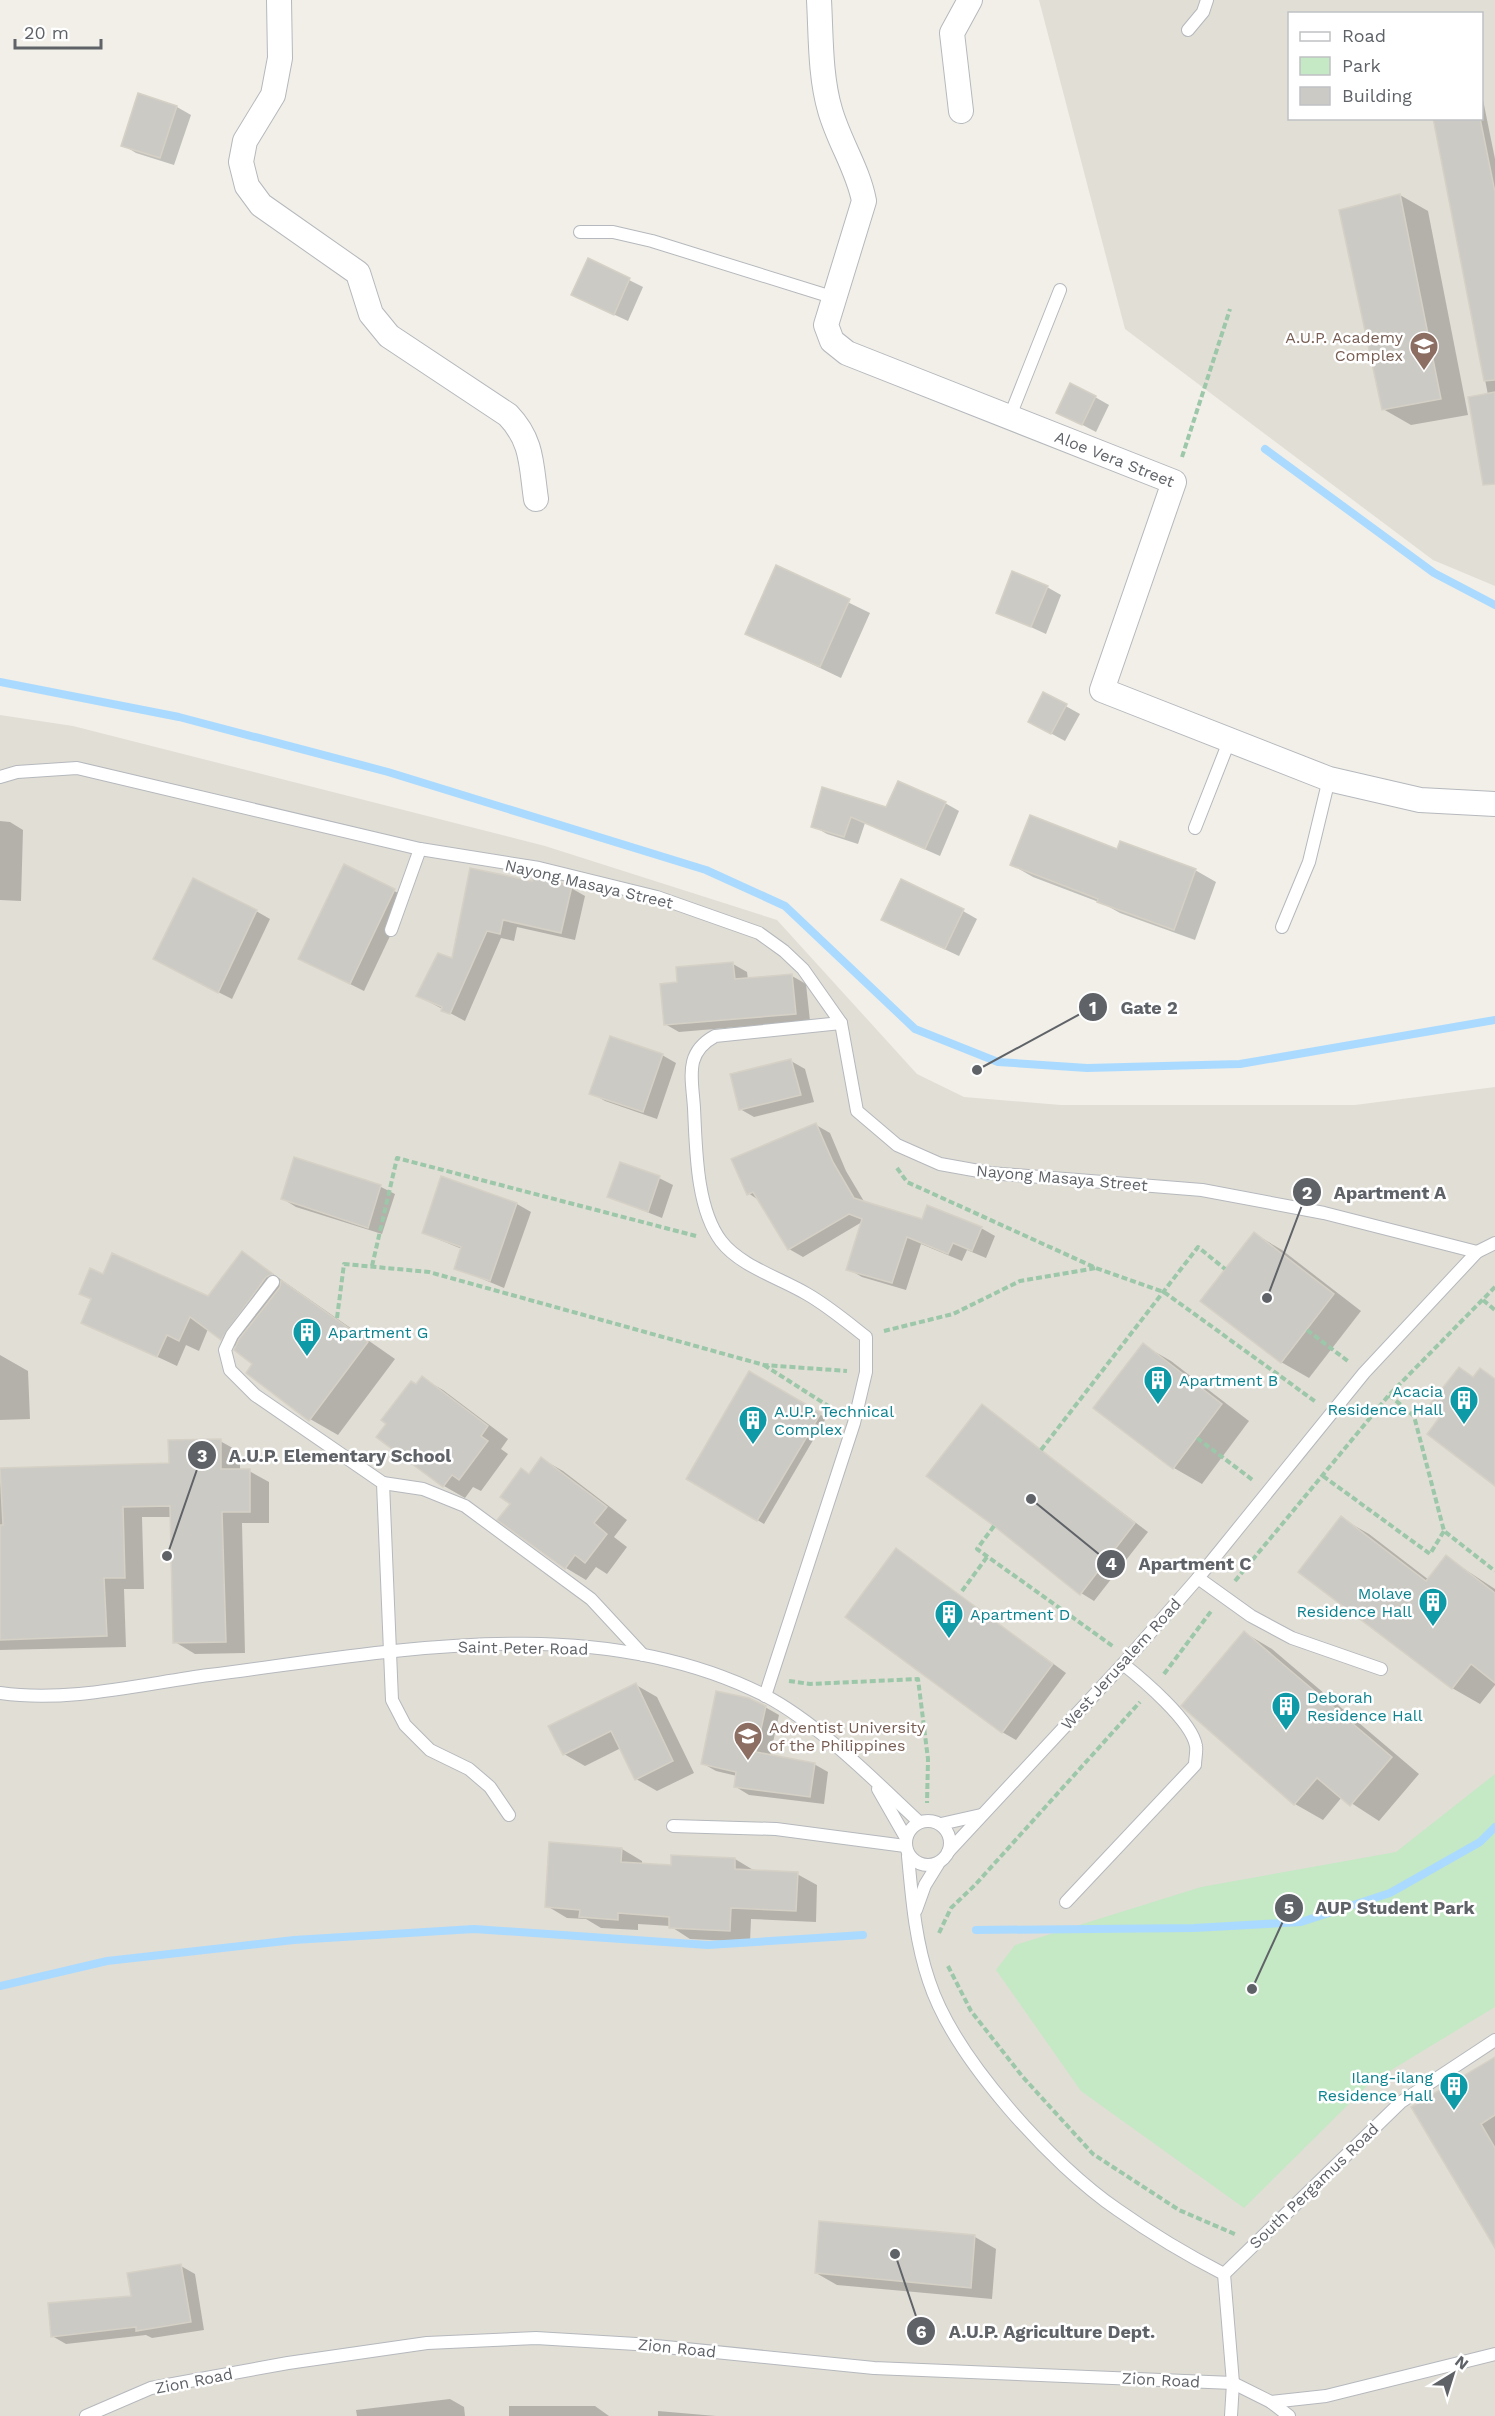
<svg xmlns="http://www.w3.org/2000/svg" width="1495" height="2416" font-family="'Work Sans',sans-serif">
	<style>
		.education { fill: #e1ded6; fill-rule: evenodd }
		.green { fill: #c5e8c5 }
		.shadow { fill: #0003 }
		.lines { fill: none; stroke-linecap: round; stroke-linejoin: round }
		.stream { stroke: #aadaff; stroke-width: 8 }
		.building { fill: #cccac5; stroke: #d6d1c6; stroke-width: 1.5 }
		.lane-casing { stroke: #b5b8bc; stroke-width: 14 }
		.street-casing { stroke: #b5b8bc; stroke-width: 26 }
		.path { stroke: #9cc7a9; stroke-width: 4; stroke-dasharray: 6 3; stroke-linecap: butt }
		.lane { stroke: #fff; stroke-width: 12 }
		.street { stroke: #fff; stroke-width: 24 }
		.labels { text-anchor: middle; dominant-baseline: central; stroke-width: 5; stroke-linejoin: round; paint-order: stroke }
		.education-label { font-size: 16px; fill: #785e54; stroke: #fff; text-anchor: end }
		.street-label { font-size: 16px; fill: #5f6368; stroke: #fff }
		.culture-label { font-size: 16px; fill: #0d838f; stroke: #fff; text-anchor: start }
		.leader { fill: none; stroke: #5f6368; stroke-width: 2 }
		.callout-dot { fill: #5f6368; stroke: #fff; stroke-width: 2 }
		.mark-label { font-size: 18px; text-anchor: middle; font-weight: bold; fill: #fff }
		.callout-label { font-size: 18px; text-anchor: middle; font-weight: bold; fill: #5f6368; stroke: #fff; stroke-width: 5; stroke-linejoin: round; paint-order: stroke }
	</style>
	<rect width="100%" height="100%" fill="#f1efe8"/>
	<!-- education -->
	<g class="education">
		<path d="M1039,0H1495V586L1433,560L1125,329ZM1290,14H1482V118H1290Z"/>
		<path d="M0,715L73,726L545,846L777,920L917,1074L964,1097L1061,1105H1355L1495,1087V2416H0Z"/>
	</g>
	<!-- green -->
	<path class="green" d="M1495,1774V2007L1370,2083L1244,2208L1081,2091L996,1970L1015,1945L1201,1887L1396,1852Z"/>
	<!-- shadow -->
	<g class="shadow">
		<path d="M139,95L177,107L191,115L174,165L136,153L123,145Z"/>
		<path d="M1482,95L1495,159V450L1488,395L1434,118H1482Z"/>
		<path d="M1400,195L1428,211L1468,415L1411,425L1383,409Z"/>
		<path d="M589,260L643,287L628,321L587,302Z"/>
		<path d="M1095,397L1109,405L1096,432L1058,412Z"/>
		<path d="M776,567L870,613L841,678L747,633Z"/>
		<path d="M1047,587L1061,595L1046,634L998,612Z"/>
		<path d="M1044,694L1080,714L1065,741L1043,729Z"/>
		<path d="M823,789L887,809L945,803L959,811L940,856L865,823L858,844L827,834L813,826Z"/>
		<path d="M0,821L10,822L23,830L21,901L0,900Z"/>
		<path d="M1012,865L1195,870L1216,882L1195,940L1120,913L1104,904L1033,877Z"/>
		<path d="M345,866L408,898L364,991L314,966Z"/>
		<path d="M533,883L571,888L585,896L575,940L517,927L514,941L501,938L465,1021L418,996Z"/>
		<path d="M256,911L270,919L232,999L168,967Z"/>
		<path d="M963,911L977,919L959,956L897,927Z"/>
		<path d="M733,964L747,972L748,980L792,976L806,984L810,1021L679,1032L665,1024L679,983Z"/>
		<path d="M662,1055L676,1063L657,1119L605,1101L591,1093Z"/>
		<path d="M791,1061L805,1069L814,1102L754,1117L740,1109Z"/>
		<path d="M816,1125L830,1133L846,1171L865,1203L923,1221L981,1228L995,1236L986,1258L967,1250L962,1261L921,1244L906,1290L862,1277L848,1269L862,1222L803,1257L789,1249L760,1201L748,1193Z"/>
		<path d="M295,1159L381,1187L395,1194L382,1234L296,1207L283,1199Z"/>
		<path d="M442,1178L517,1204L531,1212L504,1288L456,1268L462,1249L423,1233Z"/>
		<path d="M659,1178L673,1185L662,1218L609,1197Z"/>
		<path d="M1255,1234L1282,1250L1361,1311L1309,1378L1281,1362Z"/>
		<path d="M243,1253L395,1359L338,1435L310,1419L248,1373L254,1364L237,1348L208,1329L199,1351L186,1345L177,1366L83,1322L93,1300L81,1294L103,1276L209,1298Z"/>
		<path d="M1143,1345L1171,1361L1249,1421L1202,1484L1174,1468L1095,1408Z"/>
		<path d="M0,1355L28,1371L30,1419L0,1420Z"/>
		<path d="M750,1373L826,1418L764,1524L688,1478Z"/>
		<path d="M422,1378L443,1390L508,1439L501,1449L508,1454L481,1491L473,1487L465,1498L444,1486L416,1386Z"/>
		<path d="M982,1406L1148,1532L1094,1601L1081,1593Z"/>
		<path d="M220,1441L240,1452V1471H249L269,1482V1523H242L245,1653L195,1654L175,1642L172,1517H142L144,1589H124L126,1647L0,1650V1469L170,1465Z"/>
		<path d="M542,1459L563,1471L627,1520L614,1537L627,1547L607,1574L596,1567L586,1580L566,1568L530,1475Z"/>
		<path d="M1341,1518L1369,1534L1429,1580L1446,1557L1495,1589V1685L1480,1704L1452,1688Z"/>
		<path d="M897,1550L1066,1673L1016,1740L1002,1732Z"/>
		<path d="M1245,1633L1272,1649L1419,1774L1379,1821L1342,1797L1323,1820L1295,1804Z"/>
		<path d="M636,1685L657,1697L694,1773L657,1791L636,1779L621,1748L585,1766L564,1754Z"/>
		<path d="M765,1707L779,1715L770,1756L814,1764L828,1772L824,1804L749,1795L736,1787L737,1776L716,1771L702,1763Z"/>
		<path d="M551,1844L622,1849L642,1861V1865L672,1867L735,1859L755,1871L797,1874L817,1885L816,1922L751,1919L750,1942L690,1939L670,1926L638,1924V1930L601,1928L586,1919L567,1918L547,1906Z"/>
		<path d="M1495,2059V2245L1413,2108Z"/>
		<path d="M820,2223L975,2237L996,2249L992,2299L837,2285L816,2273Z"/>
		<path d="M181,2266L195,2274L204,2330L152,2338L146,2335L66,2344L52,2336L133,2298Z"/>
		<path d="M450,2399L464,2407L465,2416H357L356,2410Z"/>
		<path d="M509,2406H595L609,2416H509Z"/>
		<path d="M658,2411L716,2416H658Z"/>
	</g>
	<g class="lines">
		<!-- stream -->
		<g class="stream">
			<path d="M1265,449L1434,573L1495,605"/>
			<path d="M0,682L179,717L388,772L706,870L785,906L915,1029L998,1062L1087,1068L1240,1064L1495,1020"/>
			<path d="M976,1930L1194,1928L1301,1922L1390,1893L1480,1842L1495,1827"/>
			<path d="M0,1986L107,1961L294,1940L474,1929L708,1945L863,1935"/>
		</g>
	</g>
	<!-- building -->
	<g class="building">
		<path d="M138,93L177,106L160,158L121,146Z"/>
		<path d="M1433,118H1480L1495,192V380L1484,381Z"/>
		<path d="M1400,194L1441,399L1382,410L1339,210Z"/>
		<path d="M588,258L630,278L614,315L571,295Z"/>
		<path d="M1070,383L1096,396L1082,425L1056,413Z"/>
		<path d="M1495,392V484L1483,485L1468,397Z"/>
		<path d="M776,565L850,599L820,667L745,634Z"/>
		<path d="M1012,571L1048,586L1031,627L996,613Z"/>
		<path d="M1043,692L1067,704L1051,734L1028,722Z"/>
		<path d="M898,781L946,802L925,849L851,817L844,837L811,827L822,787L886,807Z"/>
		<path d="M1030,815L1117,849L1120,841L1196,869L1174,930L1097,902L1098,899L1010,865Z"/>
		<path d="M344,864L395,889L350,984L298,959Z"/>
		<path d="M470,868L532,881L533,877L572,886L561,933L503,920L500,934L487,931L450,1014L441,1011L442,1007L416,996L438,953L452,958Z"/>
		<path d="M193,878L257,910L218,993L153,959Z"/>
		<path d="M901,879L964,909L945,949L881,920Z"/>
		<path d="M733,962L735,979L792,974L796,1014L664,1025L660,984L677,982L676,967Z"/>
		<path d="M610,1036L663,1054L643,1112L589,1094Z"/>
		<path d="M791,1059L801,1095L739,1110L730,1074Z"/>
		<path d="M816,1123L833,1162L854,1198L922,1219L927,1205L982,1227L972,1251L953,1243L948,1254L907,1237L892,1283L846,1270L862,1219L849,1214L788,1250L753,1192L747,1195L731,1159Z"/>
		<path d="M294,1157L381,1185L368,1228L281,1199Z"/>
		<path d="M620,1162L660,1176L648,1212L607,1197Z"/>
		<path d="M441,1176L517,1203L490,1281L454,1269L461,1247L422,1233Z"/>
		<path d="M1254,1232L1334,1294L1281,1363L1200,1301Z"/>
		<path d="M242,1251L273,1274L266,1277L221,1340L190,1317L179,1341L167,1335L157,1357L81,1323L91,1299L79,1294L90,1268L103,1274L112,1253L208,1296Z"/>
		<path d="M281,1280L368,1342L309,1421L246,1373L252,1364L234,1350L239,1339L280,1287Z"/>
		<path d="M1143,1343L1222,1404L1173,1469L1093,1408Z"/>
		<path d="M1459,1367L1473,1377L1480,1368L1495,1379V1486L1427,1434L1439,1418L1426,1409Z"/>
		<path d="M749,1371L821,1413L757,1521L686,1479Z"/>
		<path d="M422,1376L488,1426L481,1436L488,1441L459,1480L452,1475L443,1487L376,1437L386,1424L381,1420L411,1381L416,1384Z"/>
		<path d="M982,1404L1135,1523L1080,1595L994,1526L926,1476Z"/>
		<path d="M221,1439V1469H250V1512H222L226,1642L173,1643L170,1506L123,1507L125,1578H104L107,1636L0,1640V1525H3L0,1468L169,1463L168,1440Z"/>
		<path d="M541,1457L607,1507L594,1523L607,1534L585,1563L575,1555L565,1569L497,1520L510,1504L500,1497L521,1468L529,1474Z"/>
		<path d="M1341,1516L1426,1581L1446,1555L1495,1593V1683L1471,1664L1452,1689L1298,1572Z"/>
		<path d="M896,1548L1053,1664L1002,1733L845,1617Z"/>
		<path d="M1244,1631L1392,1757L1350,1806L1317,1778L1294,1805L1181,1706Z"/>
		<path d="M636,1683L673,1761L635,1780L611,1731L563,1755L548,1726Z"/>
		<path d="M716,1691L749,1698L766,1706L756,1752L815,1763L810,1797L734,1787L736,1772L701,1764Z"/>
		<path d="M549,1842L622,1848L621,1862L671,1865V1855L735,1858V1869L798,1872L796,1911L731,1908L730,1931L669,1928V1917L618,1913V1920L579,1917L580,1910L545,1907Z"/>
		<path d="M1495,2057V2115L1481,2124L1495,2148V2248L1411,2107Z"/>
		<path d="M819,2221L975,2235L971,2288L815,2273Z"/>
		<path d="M181,2264L191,2322L136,2331V2327L51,2337L48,2303L131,2296L127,2273Z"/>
	</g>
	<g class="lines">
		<!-- lane casing -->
		<g class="lane-casing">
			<g id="lane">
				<path d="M1188,30L1203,12L1207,0"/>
				<path d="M580,232H613L652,241L835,298"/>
				<path d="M1010,416L1060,290"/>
				<path d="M0,777L17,772L77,768L420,849L539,868L657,897L759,933L784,951L803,969L841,1023L857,1111L897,1145L940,1164L990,1173L1202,1190L1324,1213L1477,1252"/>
				<path d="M1195,828L1230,739"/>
				<path d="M1282,927L1309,862L1329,779"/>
				<path d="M391,930L420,849"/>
				<path d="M273,1282L232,1335L225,1350L230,1370L255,1395L383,1483L392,1700L405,1725L430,1750L469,1769L490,1787L509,1815"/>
				<path d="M383,1483L423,1489L465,1506L591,1599L643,1655"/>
				<path d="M1198,1578L1251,1616L1292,1638L1381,1669"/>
				<path d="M0,1693C68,1703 142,1684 209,1675C390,1652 593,1609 764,1695C818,1723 874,1780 919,1822"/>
				<path d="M765,1696L854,1423L866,1372V1337C847,1322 828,1306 807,1294C780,1278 740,1266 721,1241C696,1208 696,1148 694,1108C692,1077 684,1053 715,1036L841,1023"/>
				<path d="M878,1789L906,1838"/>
				<circle cx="928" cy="1843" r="22"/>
				<path d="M941,1824L981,1815"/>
				<path d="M673,1826L776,1829L905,1846"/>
				<path d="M948,1852L1123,1664L1198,1578L1364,1373L1477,1252L1495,1243"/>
				<path d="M908,1856C912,1898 915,1940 929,1981C954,2058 1052,2165 1118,2210C1152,2234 1187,2255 1224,2274L1233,2383L1231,2416"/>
				<path d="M1066,1902L1195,1765C1195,1759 1197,1751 1196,1746C1192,1721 1142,1679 1123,1664"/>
				<path d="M916,1910L925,1885L938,1864"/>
				<path d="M1224,2274L1401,2102L1495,2040"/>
				<path d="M1271,2402L1326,2396L1495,2354"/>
				<path d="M86,2416L151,2388L288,2363L427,2343L536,2338L636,2344L874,2368L1233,2383L1271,2402L1289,2416"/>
			</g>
		</g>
		<!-- street casing -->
		<g class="street-casing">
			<g id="street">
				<path d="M279,0L280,58L273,95L245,141L241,162L247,186L261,205L358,273L371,314L389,336L508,415C533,441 531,465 536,499"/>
				<path id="s1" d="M819,0C821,36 820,76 830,110C839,142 858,169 864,201L826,325L832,341L847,353L1174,482L1102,690L1329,779L1420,800L1495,804"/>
				<path d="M961,111L952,33L970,0"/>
			</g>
		</g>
		<!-- path -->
		<g class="path">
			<path d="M1182,457L1230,309"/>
			<path d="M897,1168L907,1182L1096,1268L1164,1292L1316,1402"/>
			<path d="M372,1266L397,1158L696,1236"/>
			<path d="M1483,1300L1495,1310"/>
			<path d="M337,1318L344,1264L429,1272L764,1365L847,1371"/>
			<path d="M1307,1330L1349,1362"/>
			<path d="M884,1331L953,1314L1020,1281L1096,1268"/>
			<path d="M764,1365L836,1411"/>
			<path d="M1389,1395L1414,1416L1444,1531L1495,1571"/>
			<path d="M1197,1438L1254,1481"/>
			<path d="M1041,1450L1198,1247L1225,1269"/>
			<path d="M1323,1476L1430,1554L1444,1531"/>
			<path d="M994,1526L977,1549L1114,1647"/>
			<path d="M1235,1581L1389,1395L1495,1287"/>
			<path d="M962,1591L987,1557"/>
			<path d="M1164,1674L1212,1610"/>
			<path d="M789,1681L810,1684L918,1679L928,1759L927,1803"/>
			<path d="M939,1933L951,1908L975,1885L1140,1702"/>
			<path d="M948,1966L971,2011L1022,2076L1093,2154L1179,2210L1237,2235"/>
		</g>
		<!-- lane -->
		<use href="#lane" class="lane"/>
		<!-- street -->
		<use href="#street" class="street"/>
	</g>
	<!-- icons -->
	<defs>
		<g id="school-pin" transform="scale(1.5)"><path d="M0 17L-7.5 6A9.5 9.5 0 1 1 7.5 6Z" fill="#8d6e63" stroke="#fff"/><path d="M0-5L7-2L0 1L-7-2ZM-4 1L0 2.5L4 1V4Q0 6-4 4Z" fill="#fff"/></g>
		<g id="building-pin" transform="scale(1.5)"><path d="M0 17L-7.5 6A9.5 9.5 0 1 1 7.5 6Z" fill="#0f9aa8" stroke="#fff"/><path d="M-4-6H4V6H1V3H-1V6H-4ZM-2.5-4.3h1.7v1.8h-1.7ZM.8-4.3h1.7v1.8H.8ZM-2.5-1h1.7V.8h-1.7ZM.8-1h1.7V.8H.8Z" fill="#fff"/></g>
		<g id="university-pin" transform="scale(1.5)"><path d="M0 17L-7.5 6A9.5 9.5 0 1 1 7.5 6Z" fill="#8d6e63" stroke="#fff"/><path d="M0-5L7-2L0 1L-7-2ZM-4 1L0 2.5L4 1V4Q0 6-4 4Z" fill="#fff"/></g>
	</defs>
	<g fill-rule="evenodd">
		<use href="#school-pin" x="1424" y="346"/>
		<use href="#building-pin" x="307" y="1332"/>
		<use href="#building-pin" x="1158" y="1380"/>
		<use href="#building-pin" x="1464" y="1400"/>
		<use href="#building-pin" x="753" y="1420"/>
		<use href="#building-pin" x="1433" y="1602"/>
		<use href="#building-pin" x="949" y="1614"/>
		<use href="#building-pin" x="1286" y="1706"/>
		<use href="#university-pin" x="748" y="1736"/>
		<use href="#building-pin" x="1454" y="2086"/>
	</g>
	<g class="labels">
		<!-- education labels -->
		<g class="education-label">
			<text x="1403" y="337">A.U.P. Academy<tspan x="1403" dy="18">Complex</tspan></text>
			<text x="769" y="1727" text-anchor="start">Adventist University<tspan x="769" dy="18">of the Philippines</tspan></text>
		</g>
		<!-- street labels -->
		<g class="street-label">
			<text stroke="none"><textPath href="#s1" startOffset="662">Aloe Vera Street</textPath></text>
			<text transform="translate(589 884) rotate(13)">Nayong Masaya Street</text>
			<text transform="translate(1062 1178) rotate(5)">Nayong Masaya Street</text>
			<text transform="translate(523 1648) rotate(1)">Saint Peter Road</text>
			<text transform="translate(1121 1664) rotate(-48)">West Jerusalem Road</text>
			<text transform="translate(1314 2186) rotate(-44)">South Pergamus Road</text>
			<text transform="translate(677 2348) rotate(6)">Zion Road</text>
			<text transform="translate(1161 2380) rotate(3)">Zion Road</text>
			<text transform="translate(194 2381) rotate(-11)">Zion Road</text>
		</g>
		<!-- culture labels -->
		<g class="culture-label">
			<text x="328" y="1332">Apartment G</text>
			<text x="1179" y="1380">Apartment B</text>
			<text x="1443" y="1391" text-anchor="end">Acacia<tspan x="1443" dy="18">Residence Hall</tspan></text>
			<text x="774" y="1411">A.U.P. Technical<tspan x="774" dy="18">Complex</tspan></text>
			<text x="1412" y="1593" text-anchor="end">Molave<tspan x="1412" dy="18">Residence Hall</tspan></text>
			<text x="970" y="1614">Apartment D</text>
			<text x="1307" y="1697">Deborah<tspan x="1307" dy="18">Residence Hall</tspan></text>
			<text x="1433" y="2077" text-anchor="end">Ilang-ilang<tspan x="1433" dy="18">Residence Hall</tspan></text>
		</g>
	</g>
	<!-- callouts -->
	<path class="leader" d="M977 1070L1093 1007M1267 1298L1307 1192M167 1556L202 1455M1031 1499L1111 1564M1252 1989L1289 1908M895 2254L921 2331"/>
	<g class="callout-dot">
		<circle cx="977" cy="1070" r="6"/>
		<circle cx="1267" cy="1298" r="6"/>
		<circle cx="167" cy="1556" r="6"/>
		<circle cx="1031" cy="1499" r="6"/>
		<circle cx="1252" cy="1989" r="6"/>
		<circle cx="895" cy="2254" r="6"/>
		<circle cx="1093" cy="1007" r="15"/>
		<circle cx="1307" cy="1192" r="15"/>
		<circle cx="202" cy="1455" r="15"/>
		<circle cx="1111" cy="1564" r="15"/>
		<circle cx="1289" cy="1908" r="15"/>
		<circle cx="921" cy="2331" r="15"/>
	</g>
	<g class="mark-label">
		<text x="1093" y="1014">1</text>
		<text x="1307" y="1199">2</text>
		<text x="202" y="1462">3</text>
		<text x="1111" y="1570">4</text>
		<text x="1289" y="1914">5</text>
		<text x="921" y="2338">6</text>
	</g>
	<g class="callout-label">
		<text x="1149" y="1014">Gate 2</text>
		<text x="1390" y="1199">Apartment A</text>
		<text x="340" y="1462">A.U.P. Elementary School</text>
		<text x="1195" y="1570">Apartment C</text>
		<text x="1395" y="1914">AUP Student Park</text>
		<text x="1052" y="2338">A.U.P. Agriculture Dept.</text>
	</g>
	<!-- legend -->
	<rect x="1288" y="12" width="195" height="108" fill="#ffffff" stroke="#bfc1c3" stroke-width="1.5"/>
	<rect x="1300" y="32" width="30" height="9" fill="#ffffff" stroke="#bfc1c3" stroke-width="1.5"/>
	<text x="1342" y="42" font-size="18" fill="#5f6368">Road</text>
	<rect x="1300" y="57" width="30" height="18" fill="#c5e8c5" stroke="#bfc1c3" stroke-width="1.5"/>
	<text x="1342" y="72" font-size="18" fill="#5f6368">Park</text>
	<rect x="1300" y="87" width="30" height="18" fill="#cccac5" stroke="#bfc1c3" stroke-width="1.5"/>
	<text x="1342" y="102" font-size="18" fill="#5f6368">Building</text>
	<!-- north arrow -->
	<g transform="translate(1453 2374) rotate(38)" stroke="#ffffff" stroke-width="4.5" paint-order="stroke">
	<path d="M0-4.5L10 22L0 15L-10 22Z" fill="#5f6368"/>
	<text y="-9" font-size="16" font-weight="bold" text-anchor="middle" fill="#5f6368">N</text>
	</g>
	<!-- scale -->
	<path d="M15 39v9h86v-9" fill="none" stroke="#5f6368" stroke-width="3"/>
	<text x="24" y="39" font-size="18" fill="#5f6368" stroke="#ffffff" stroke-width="4.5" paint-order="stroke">20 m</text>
</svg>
